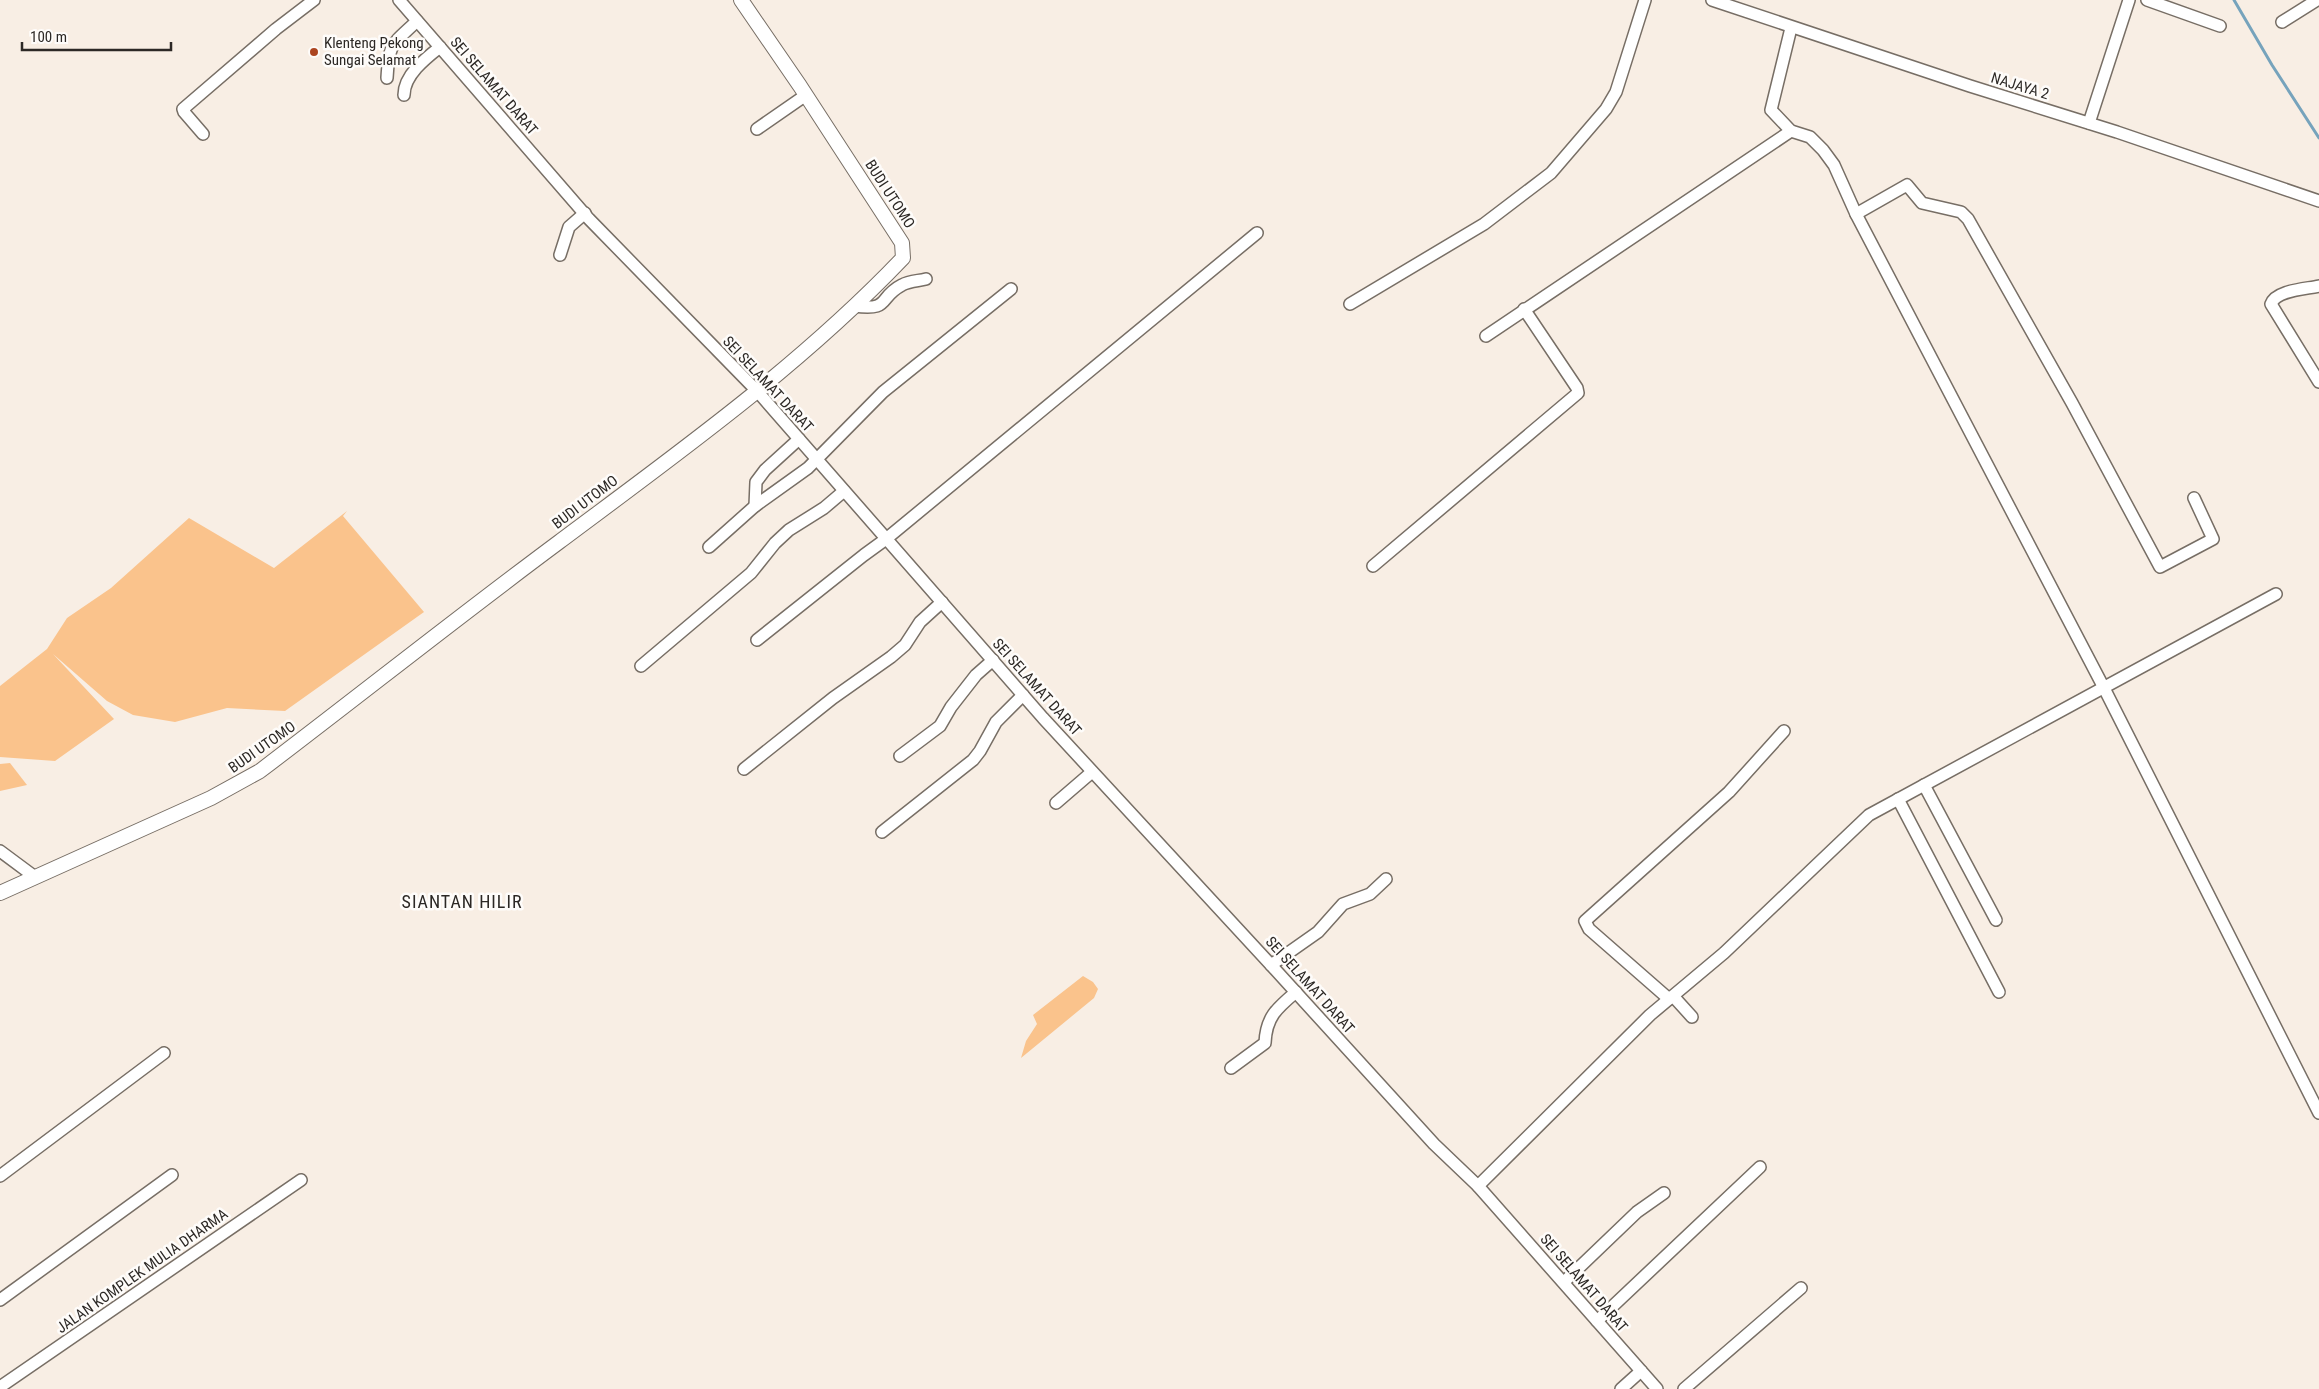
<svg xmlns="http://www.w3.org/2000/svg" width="2319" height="1389" font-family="'Roboto Condensed',sans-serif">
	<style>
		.green { fill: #fac38c }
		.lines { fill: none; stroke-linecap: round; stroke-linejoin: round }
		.stream { stroke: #76a3bc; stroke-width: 3 }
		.minor-casing { stroke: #776e65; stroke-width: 14 }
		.tertiary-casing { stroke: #776e65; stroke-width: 16 }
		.minor { stroke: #fff; stroke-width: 11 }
		.tertiary { stroke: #fff; stroke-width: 14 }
		.poi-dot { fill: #ac4520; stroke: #fefcfa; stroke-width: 2 }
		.labels { text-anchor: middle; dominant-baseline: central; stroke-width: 5; stroke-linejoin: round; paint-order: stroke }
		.poi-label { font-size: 15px; fill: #2c2825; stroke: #fefcfa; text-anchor: start }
		.street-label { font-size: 15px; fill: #2c2825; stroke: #fefcfa }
		.quarter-label { font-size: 18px; letter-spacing: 1px; fill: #2c2825; stroke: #fefcfa }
	</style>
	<rect width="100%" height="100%" fill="#f8eee4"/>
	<!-- green -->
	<g class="green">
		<path d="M347,511L343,516L424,612L285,711L227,708L175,722L133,715L107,701L53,654L114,719L55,761L0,757V686L47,649L67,618L111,588L189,518L274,568Z"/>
		<path d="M10,763L27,785L0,791V764Z"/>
		<path d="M1083,976L1093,982L1098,989L1094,998L1021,1058L1026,1041L1037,1024L1033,1015Z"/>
	</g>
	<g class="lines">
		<!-- stream -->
		<path class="stream" d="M2234,0L2272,65L2319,138"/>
		<!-- minor casing -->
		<g class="minor-casing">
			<g id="minor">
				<path d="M399,0L589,219L758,392L1043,718L1271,965L1434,1144L1478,1186L1657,1389"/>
				<path d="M1712,0L1970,86L2117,132L2319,201"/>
				<path d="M2147,0L2220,26"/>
				<path d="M2282,22L2317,0"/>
				<path d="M1791,28L1771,110L1791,131L1810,137L1823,150L1834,165L1856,214L2104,688L2319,1113"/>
				<path d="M387,78C389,42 392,45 417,21"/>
				<path d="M404,95C404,75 426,58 440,47"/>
				<path d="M2089,123L2129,0"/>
				<path d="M757,129L806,95"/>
				<path d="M203,134L184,112L183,109L276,29L314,0"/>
				<path d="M1856,214L1907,185L1922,203L1961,212L1968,219L2072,403L2160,567L2213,539L2194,498"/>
				<path d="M560,255L569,227L585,213"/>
				<path d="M2319,286C2306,289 2276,290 2271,304L2319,382"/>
				<path d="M1350,304L1484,224L1551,173L1606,109L1616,92L1645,0"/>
				<path d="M854,306C892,311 877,298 902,285C909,281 918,281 926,279"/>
				<path d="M1486,336L1791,131"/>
				<path d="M755,506L756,482L765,470L799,439"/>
				<path d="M709,547L755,506L808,468L883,392L1011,289"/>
				<path d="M1373,566L1578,393L1577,388L1524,309"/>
				<path d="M757,640L864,555L886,539L1257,233"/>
				<path d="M641,666L751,573L775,543L789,530L824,508L844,491"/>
				<path d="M900,756L940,726L951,707L976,675L993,660"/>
				<path d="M744,769L833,698L891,657L905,645L920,622L942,602"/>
				<path d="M1924,785L1996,920"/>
				<path d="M1898,799L1999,992"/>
				<path d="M1056,803L1092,772"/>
				<path d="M882,832L973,760L980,751L996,722L1023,695"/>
				<path d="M0,851L35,877"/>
				<path d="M1271,965L1318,932L1343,904L1370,894L1386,879"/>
				<path d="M1673,996L1692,1017"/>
				<path d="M1669,999L1589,929L1585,921L1729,792L1784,731"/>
				<path d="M1231,1068L1265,1043C1266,1017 1277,1008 1296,992"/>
				<path d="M0,1176L164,1053"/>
				<path d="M1478,1186L1650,1015L1724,953L1869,815L2276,594"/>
				<path d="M1564,1282L1637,1212L1664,1193"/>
				<path d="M0,1300L172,1175"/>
				<path d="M1597,1321L1760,1167"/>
				<path d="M0,1387L301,1180"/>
				<path d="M1621,1389L1641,1371"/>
				<path d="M1684,1389L1801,1288"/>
			</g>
		</g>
		<!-- tertiary casing -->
		<g class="tertiary-casing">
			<path id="tertiary" d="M0,893L211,798L260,771C360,695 458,617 559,542C678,453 800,366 903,258L902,243L800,86L741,0"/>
		</g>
		<!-- minor -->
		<use href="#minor" class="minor"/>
		<!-- tertiary -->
		<use href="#tertiary" class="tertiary"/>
	</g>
	<!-- markers -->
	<circle class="poi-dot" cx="314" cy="52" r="5"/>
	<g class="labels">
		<!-- poi labels -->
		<g class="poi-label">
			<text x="324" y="43">Klenteng Pekong<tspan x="324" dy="17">Sungai Selamat</tspan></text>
		</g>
		<!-- street labels -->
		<g class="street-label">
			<text transform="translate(494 86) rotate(49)">SEI SELAMAT DARAT</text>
			<text transform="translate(2020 86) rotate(17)">NAJAYA 2</text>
			<text transform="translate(890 194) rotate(57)">BUDI UTOMO</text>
			<text transform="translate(768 384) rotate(47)">SEI SELAMAT DARAT</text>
			<text transform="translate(585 502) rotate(-37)">BUDI UTOMO</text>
			<text transform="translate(1037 687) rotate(48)">SEI SELAMAT DARAT</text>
			<text transform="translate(262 747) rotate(-35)">BUDI UTOMO</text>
			<text transform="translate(1310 985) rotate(48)">SEI SELAMAT DARAT</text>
			<text transform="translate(142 1271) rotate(-35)">JALAN KOMPLEK MULIA DHARMA</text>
			<text transform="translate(1584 1283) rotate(49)">SEI SELAMAT DARAT</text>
		</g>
		<!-- quarter labels -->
		<g class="quarter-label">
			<text x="462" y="901">SIANTAN HILIR</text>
		</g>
	</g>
	<!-- scale -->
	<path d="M22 42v8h149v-8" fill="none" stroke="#2c2825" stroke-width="2.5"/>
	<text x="30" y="42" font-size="15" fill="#2c2825" stroke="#fefcfa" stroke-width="4" paint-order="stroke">100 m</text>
</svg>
